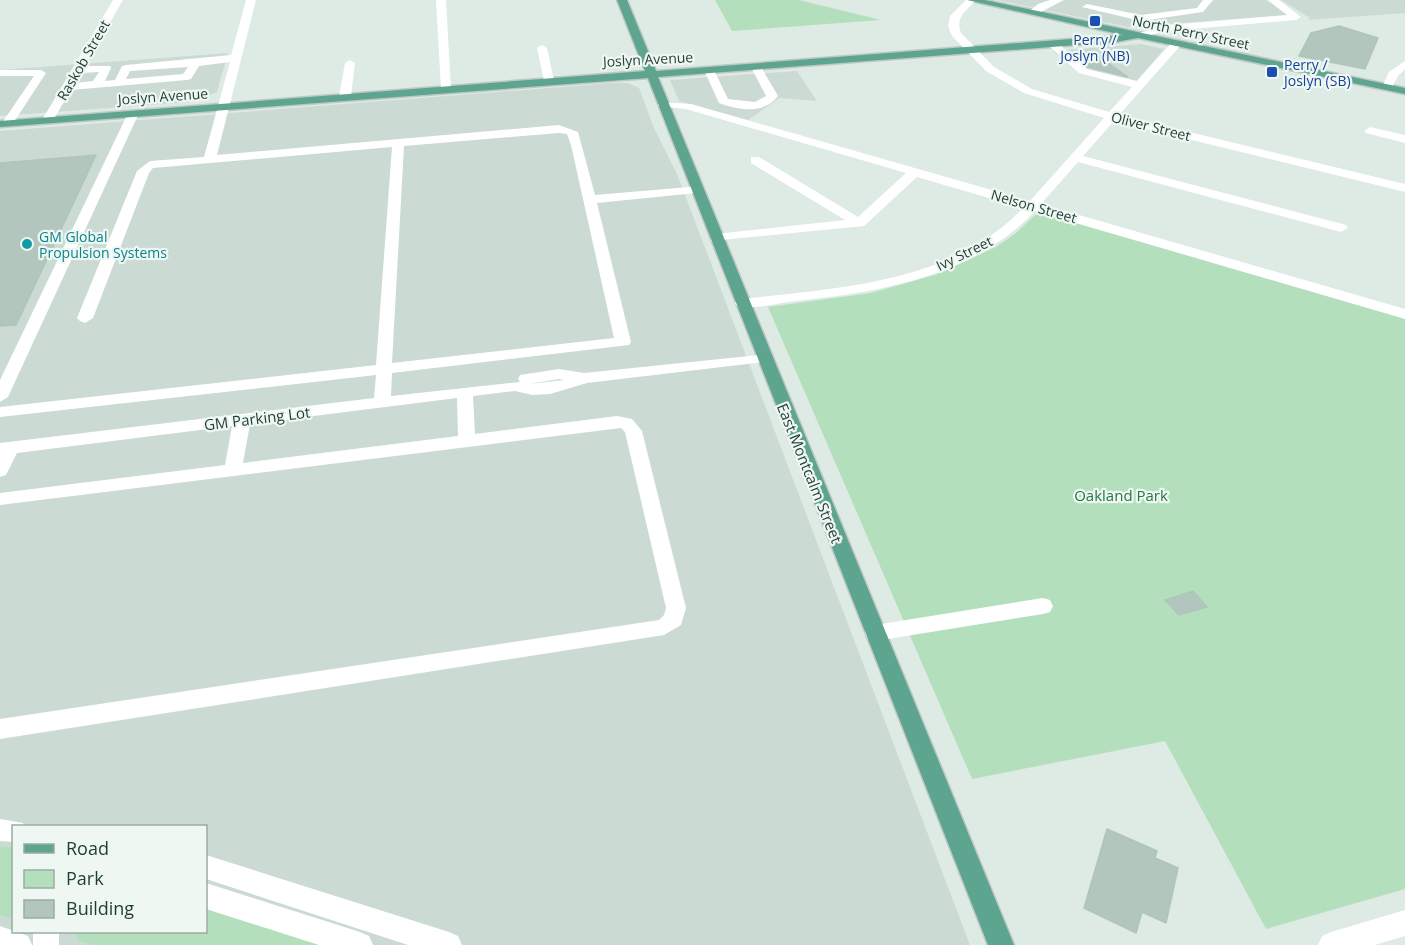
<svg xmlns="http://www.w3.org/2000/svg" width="1405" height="945" font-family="'Open Sans',sans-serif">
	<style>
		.built { fill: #cbdbd3; fill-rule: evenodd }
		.green { fill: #b4dfbd }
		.building { fill: #b3c6bd; stroke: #afc5bb; stroke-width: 1.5 }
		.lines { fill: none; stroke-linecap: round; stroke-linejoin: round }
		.major-casing { stroke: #c0c8c6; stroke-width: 3 }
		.minor { fill: #fff; fill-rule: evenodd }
		.major { fill: #5ea58f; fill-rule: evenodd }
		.transit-dot { fill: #1a4fb4; stroke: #eef7f2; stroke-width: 2 }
		.culture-dot { fill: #0f9aa8; stroke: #eef7f2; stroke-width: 2 }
		.labels { text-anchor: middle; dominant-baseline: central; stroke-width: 4.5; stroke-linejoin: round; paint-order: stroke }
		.far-street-label { font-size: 14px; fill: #1e3c32; stroke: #eef7f2 }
		.far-transit-label { font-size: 14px; fill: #164399; stroke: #eef7f2 }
		.far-culture-label { font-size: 14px; fill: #0d838f; stroke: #eef7f2; text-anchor: start }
		.street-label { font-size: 15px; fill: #1e3c32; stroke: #eef7f2 }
		.park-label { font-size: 15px; fill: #247640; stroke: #eef7f2 }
	</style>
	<rect width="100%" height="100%" fill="#ddebe4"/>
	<!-- built -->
	<g class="built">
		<path d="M997,0H1266L1288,15L1128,27Z"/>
		<path d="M1281,0H1405V13L1308,20L1310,18Z"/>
		<path d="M1141,44L1164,49L1132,86L1079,72L1053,51Z"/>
		<path d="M228,53L217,92L190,102L0,116V70Z"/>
		<path d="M797,71L817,101L779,98L748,120L679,101L670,80Z"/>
		<path d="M612,83H628L639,88L654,128L677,174L970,945H0V131ZM14,826H206V932H14Z"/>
	</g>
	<!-- green -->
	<g class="green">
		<path d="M715,0H799L881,20L732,31Z"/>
		<path d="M1044,214L1405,318V889L1266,929L1165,741L972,779L768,307L871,293L938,274L996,247L1016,233L1035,215Z"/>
		<path d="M0,847H13V919L0,915Z"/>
		<path d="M206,906L328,945H92L79,941L74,932H206Z"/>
	</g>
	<!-- building -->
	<g class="building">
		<path d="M1339,26L1378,38L1365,69L1299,56L1311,33Z"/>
		<path d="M1091,51L1128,77L1088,67L1072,53Z"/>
		<path d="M96,155L16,325L0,326V163Z"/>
		<path d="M1193,591L1207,607L1179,615L1165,600Z"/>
		<path d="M1107,829L1157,851L1155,858L1178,868L1166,923L1142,912L1136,933L1084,908Z"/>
	</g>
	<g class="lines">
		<!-- major casing -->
		<g class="major-casing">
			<path id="major" d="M617,0H627L656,71L1123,35L967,0H985L1405,88V94L1138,38L1116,42L658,77L1014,945H988L648,78L0,127V121L645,71Z"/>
		</g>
		<!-- minor -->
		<g class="minor">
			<path d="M113,0H123L85,66H110L111,68L105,81L115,80L122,66L126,65L231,55L246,0H256L217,155L559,125L578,132L595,195L701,186L702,189L696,193L597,203L631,342L629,345L392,373L391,396L520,382L518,379L520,375L559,369L584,373L770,354L772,357L764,362L587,383L550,394L532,395L515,391L473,396L475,434L617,416L632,419L642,431L686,608L681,625L664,635L0,739V719L659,620L664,615L666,608L625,432L621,428L0,505V493L225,465L232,426L17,453L6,475L0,477V443L374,398L376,375L0,417V407L376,365L392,147L153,168L149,173L93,318L85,323L80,321L77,318L137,171L150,161L204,157L230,62L199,66L191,79L187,80L71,90L52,122H44L42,120ZM188,67L183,74L126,79L130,71ZM99,72L93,81L75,83L81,73ZM559,133L567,134L571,145L614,338L392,363L404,146ZM559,379L564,380L528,384ZM457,398L458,436L243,463L250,424Z"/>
			<path d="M436,0H446L451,89L446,92L441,89Z"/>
			<path d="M966,0H976C966,11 955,17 961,33L994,67L1032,89L1109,112L1132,87L1079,73L1049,46V42H1057L1087,69L1137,81L1173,41H1181V45L1119,115L1405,184V192L1114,121L1083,156L1346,225L1348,228L1341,232L1078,162L1041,204L1405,309V319L1035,211C974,276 881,292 796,301C778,303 754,310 737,306L735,303L737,300L742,299C839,288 952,283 1023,208L917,177L864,226L711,241V235L716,234L845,220L751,163V157H759L858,217L906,173L686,109L658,106V102L691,104L1030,201L1104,118L1024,93L986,71L952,36L948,26L950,16Z"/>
			<path d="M1050,0H1064L1035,15L1027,13L1038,4Z"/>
			<path d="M1203,0H1213L1203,12L1141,21L1082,7L1087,4L1141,15L1197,8Z"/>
			<path d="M1268,0H1279L1301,17L1296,20L1169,31L1137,38L1132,35L1169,25L1287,15Z"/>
			<path d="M542,45L547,48L554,81L549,84L544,81L537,48Z"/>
			<path d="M350,60L355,63L351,96L345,99L339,96L345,63Z"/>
			<path d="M1405,61V69L1398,76L1391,89H1383L1382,87L1389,72Z"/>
			<path d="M756,64L761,67L778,96C763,115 739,110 719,103L704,70L705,68H713L728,99L755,102L766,96L751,67Z"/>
			<path d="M0,70H41L46,73L12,125L8,126L2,123L34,76H0Z"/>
			<path d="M129,111L139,113L8,397L0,402V380Z"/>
			<path d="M1370,127L1405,135V143L1366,133L1364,131Z"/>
			<path d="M1043,598L1050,600L1053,606L1050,612L1043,614L875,641L868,639L865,633L868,627L875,625Z"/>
			<path d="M0,819L23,823L24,826H14V842L0,841Z"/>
			<path d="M206,855L449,932L458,936L462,945H408L206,879Z"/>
			<path d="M206,883L360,932L369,936L373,945H319L206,909Z"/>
			<path d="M1405,910V936L1375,945H1318L1322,936L1331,932Z"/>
			<path d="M0,926L28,936L32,945H0Z"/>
			<rect x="33" y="932" width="26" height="13"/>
		</g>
		<!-- major -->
		<use href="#major" class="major"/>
	</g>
	<!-- markers -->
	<g class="transit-dot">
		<rect x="1089" y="15" width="12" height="12" rx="3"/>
		<rect x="1266" y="66" width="12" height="12" rx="3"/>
	</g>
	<circle class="culture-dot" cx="27" cy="244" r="6"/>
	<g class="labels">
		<!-- far-street labels -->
		<g class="far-street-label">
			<text transform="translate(1191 32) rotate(12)">North Perry Street</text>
			<text transform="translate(648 59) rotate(-3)">Joslyn Avenue</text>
			<text transform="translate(83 60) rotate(-60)">Raskob Street</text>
			<text transform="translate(163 96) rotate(-4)">Joslyn Avenue</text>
			<text transform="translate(1151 126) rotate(14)">Oliver Street</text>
			<text transform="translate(1034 206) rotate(16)">Nelson Street</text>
			<text transform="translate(964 253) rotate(-26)">Ivy Street</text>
		</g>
		<!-- far-transit labels -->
		<g class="far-transit-label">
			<text x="1095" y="39">Perry /<tspan x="1095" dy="16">Joslyn (NB)</tspan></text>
			<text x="1284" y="64" text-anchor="start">Perry /<tspan x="1284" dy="16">Joslyn (SB)</tspan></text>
		</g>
		<!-- far-culture labels -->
		<g class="far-culture-label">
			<text x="39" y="236">GM Global<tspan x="39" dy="16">Propulsion Systems</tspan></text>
		</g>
		<!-- street labels -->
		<g class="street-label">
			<text transform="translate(257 418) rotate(-7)">GM Parking Lot</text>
			<text transform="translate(810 473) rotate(68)">East Montcalm Street</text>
		</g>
		<!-- park labels -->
		<g class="park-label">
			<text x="1121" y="495">Oakland Park</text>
		</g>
	</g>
	<!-- legend -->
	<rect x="12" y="825" width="195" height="108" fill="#eef7f2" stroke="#9baca5" stroke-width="1.5"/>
	<rect x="24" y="844" width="30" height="9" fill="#5ea58f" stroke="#9baca5" stroke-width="1.5"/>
	<text x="66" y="855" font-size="18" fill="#1e3c32">Road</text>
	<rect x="24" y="870" width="30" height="18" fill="#b4dfbd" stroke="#9baca5" stroke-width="1.5"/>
	<text x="66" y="885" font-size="18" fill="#1e3c32">Park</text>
	<rect x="24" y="900" width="30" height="18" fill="#b3c6bd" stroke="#9baca5" stroke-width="1.5"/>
	<text x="66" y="915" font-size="18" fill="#1e3c32">Building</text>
</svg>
